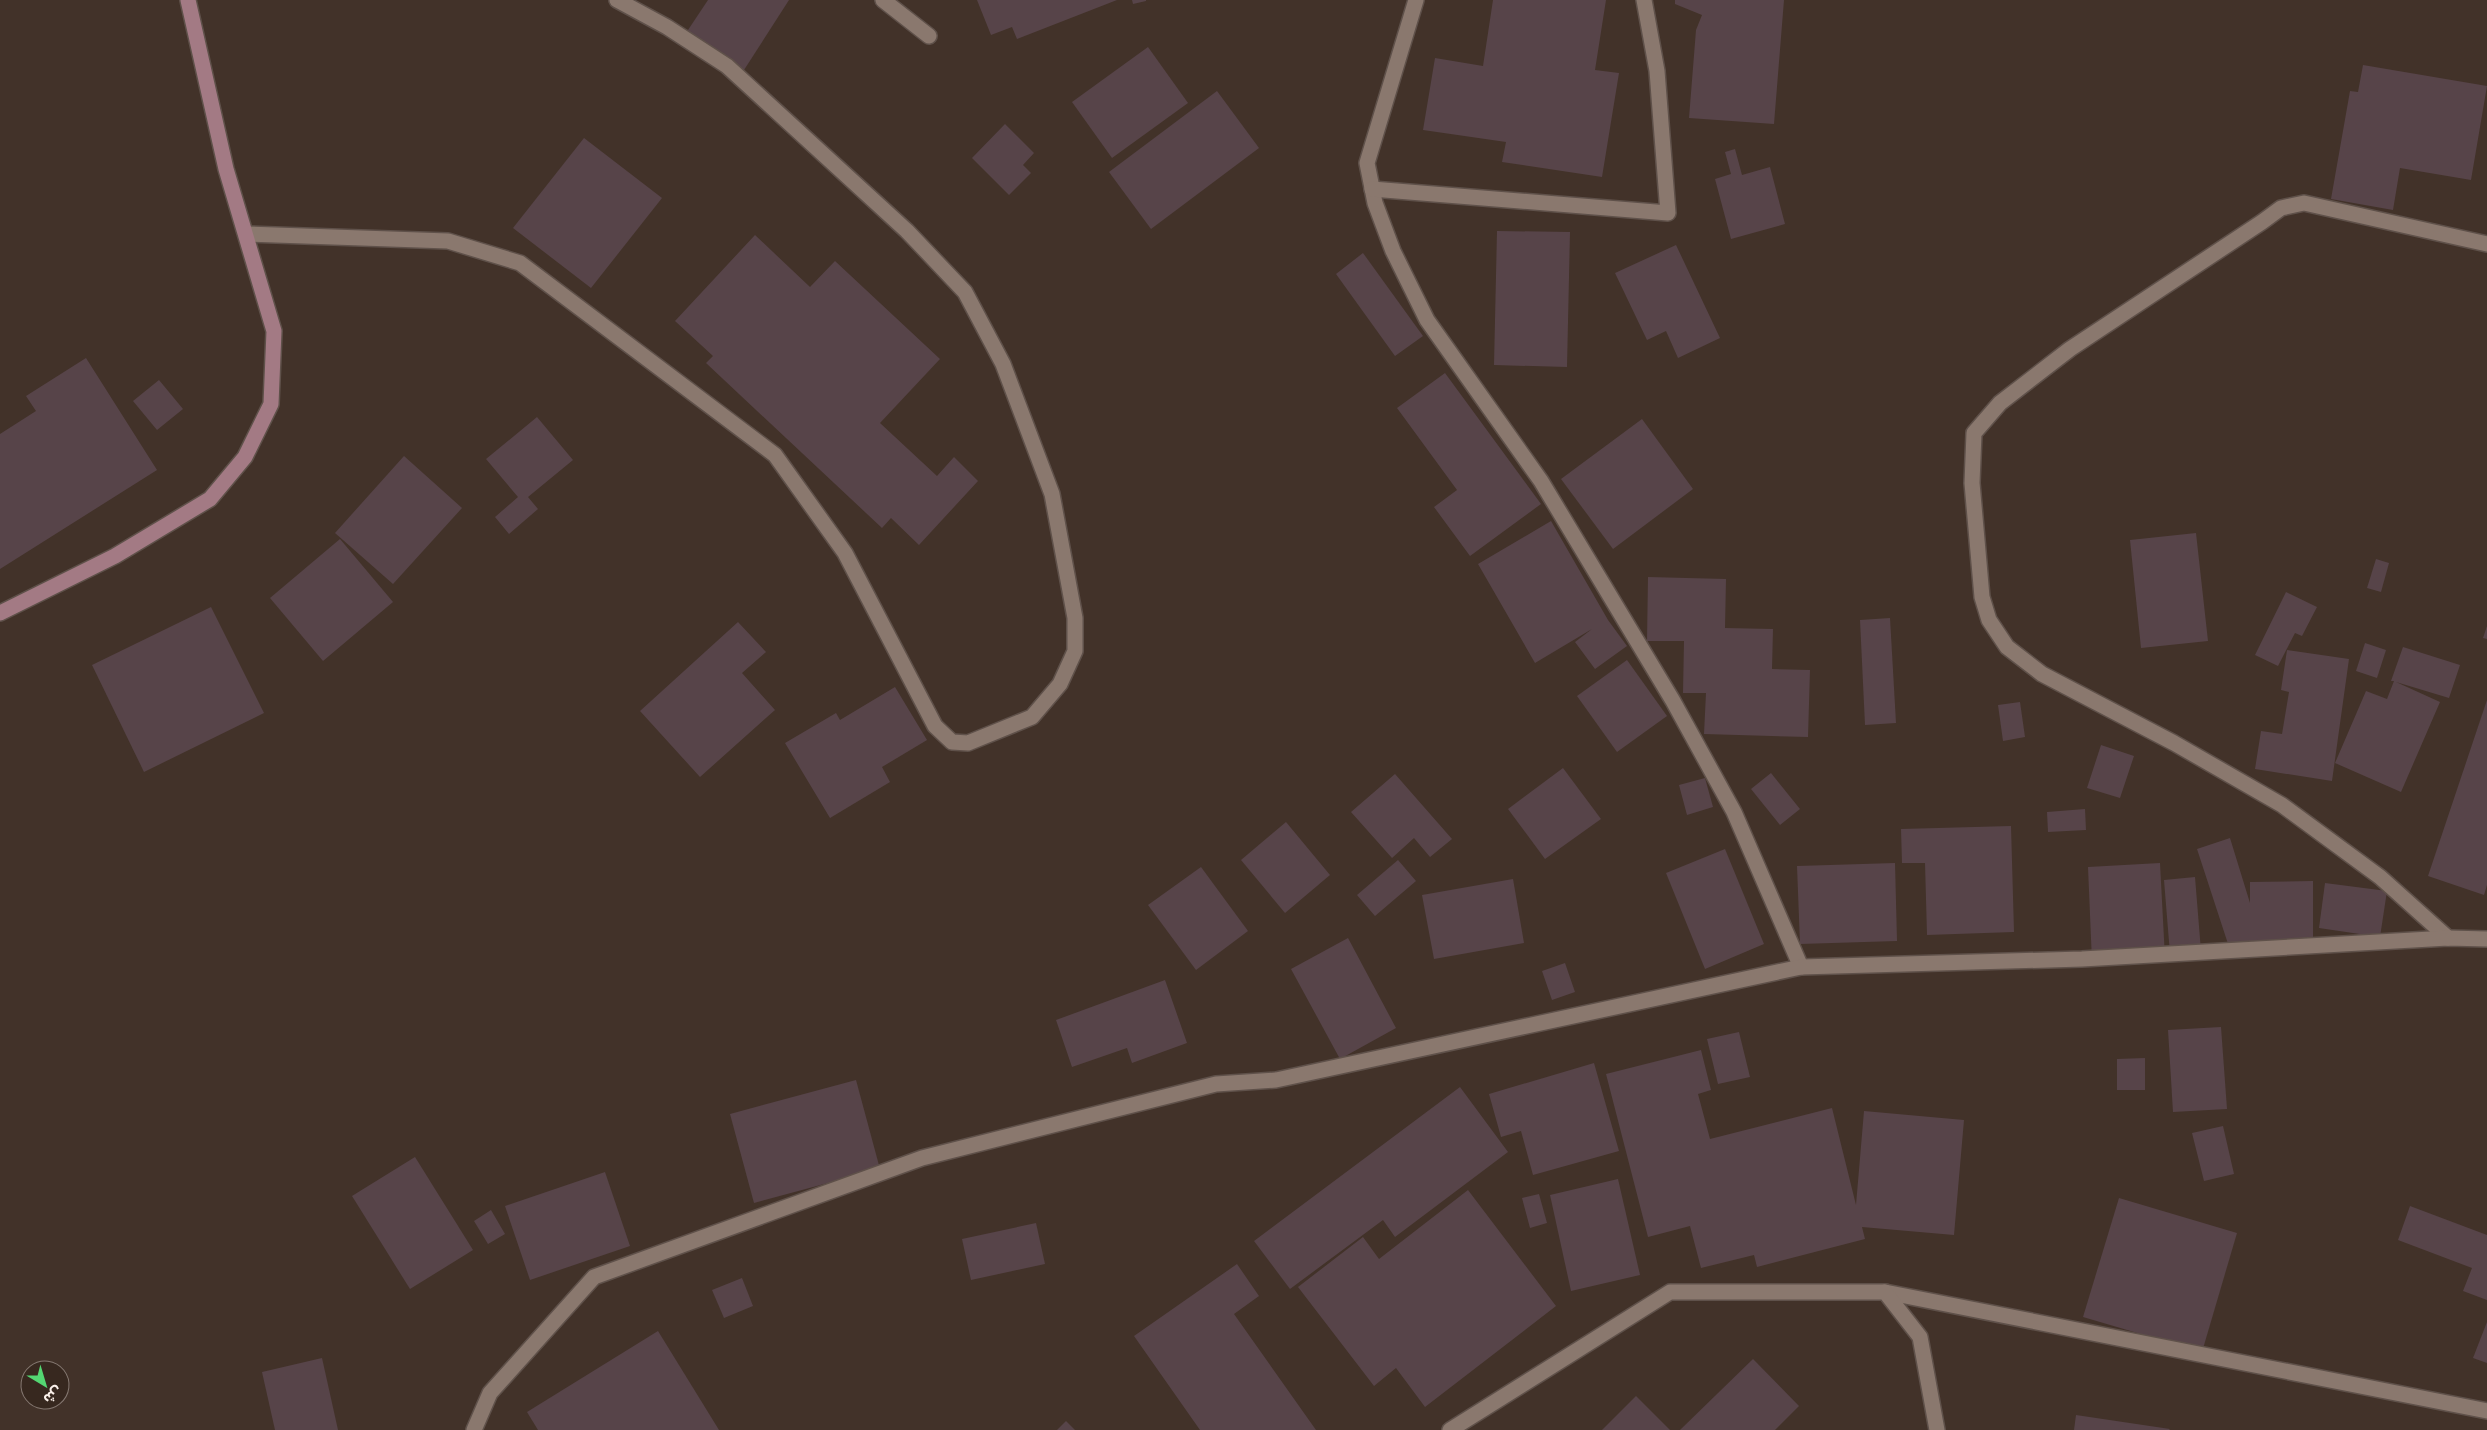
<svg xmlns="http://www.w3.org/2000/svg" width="2487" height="1430" font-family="'Times New Roman','Noto Sans Arabic',serif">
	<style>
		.building { fill: #574449 }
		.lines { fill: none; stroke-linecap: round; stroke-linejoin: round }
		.minor-casing { stroke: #5f514a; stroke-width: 18 }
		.secondary-casing { stroke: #5f514a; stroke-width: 18 }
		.minor { stroke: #8a786e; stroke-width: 15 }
		.secondary { stroke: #a37a84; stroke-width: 15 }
	</style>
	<rect width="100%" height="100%" fill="#423229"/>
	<!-- building -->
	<g class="building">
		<path d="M708,0H789L744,70L686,33Z"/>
		<path d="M977,0H1117L1017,39L1012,27L991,35Z"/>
		<path d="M1132,0H1146V1L1133,4Z"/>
		<path d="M1493,0H1606L1595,70L1619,73L1602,177L1502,162L1506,142L1423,130L1435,58L1483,66Z"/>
		<path d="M1675,0H1784L1774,124L1689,118L1696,30L1702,15L1675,4Z"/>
		<path d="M1148,47L1188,103L1112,158L1072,102Z"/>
		<path d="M2363,65L2487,86L2471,180L2400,168L2393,210L2331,199L2350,91L2358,92Z"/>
		<path d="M1217,91L1259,148L1151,229L1109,172Z"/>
		<path d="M1005,124L1034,153L1023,165L1031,173L1009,195L972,158Z"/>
		<path d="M584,138L662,198L591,288L513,228Z"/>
		<path d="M1735,149L1742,175L1770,167L1785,224L1731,239L1715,179L1731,174L1725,152Z"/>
		<path d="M1497,231L1570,232L1567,367L1494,365Z"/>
		<path d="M755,235L810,287L835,261L940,359L880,423L937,476L954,457L978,481L919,545L891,518L882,528L706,363L713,356L675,321Z"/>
		<path d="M1676,245L1720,338L1678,358L1666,331L1647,340L1615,273Z"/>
		<path d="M1363,253L1423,336L1395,356L1336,274Z"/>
		<path d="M86,358L157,470L0,569V434L36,411L26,396Z"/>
		<path d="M1445,373L1541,504L1470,556L1434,507L1457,490L1397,408Z"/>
		<path d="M159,380L183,409L157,430L133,401Z"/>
		<path d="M537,417L573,460L528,497L538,509L509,534L495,517L518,497L486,459Z"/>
		<path d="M1642,419L1693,489L1613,549L1561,479Z"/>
		<path d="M404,456L462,508L393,584L335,533Z"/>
		<path d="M1551,521L1608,620L1627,646L1595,669L1575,642L1592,629L1535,663L1478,564Z"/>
		<path d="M2196,533L2208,641L2141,648L2130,540Z"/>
		<path d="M340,539L393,602L323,661L270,598Z"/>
		<path d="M2376,559L2389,563L2381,592L2367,588Z"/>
		<path d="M1648,577L1726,579L1725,628L1773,629L1772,669L1810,670L1808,737L1704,734L1706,693H1683L1684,641H1647Z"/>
		<path d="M2286,592L2317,607L2302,636L2295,633L2278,666L2255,655Z"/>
		<path d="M211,607L264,713L144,772L92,665Z"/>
		<path d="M1890,618L1896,723L1865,725L1860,620Z"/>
		<path d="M738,622L766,652L742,673L775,710L700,777L640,711Z"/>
		<path d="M2487,626V639L2483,638Z"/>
		<path d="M2365,643L2386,650L2377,678L2356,671Z"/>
		<path d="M2403,647L2460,665L2449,698L2396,682L2440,702L2401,792L2335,763L2366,691L2387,699L2394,681H2391Z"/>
		<path d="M2287,650L2349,659L2332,781L2255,769L2261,731L2282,734L2289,692L2281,690Z"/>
		<path d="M1627,660L1667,716L1617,752L1577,696Z"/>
		<path d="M895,687L927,740L882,767L890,782L830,818L785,743L836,713L840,720Z"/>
		<path d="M2487,700V885L2484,895L2428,876Z"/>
		<path d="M2020,702L2025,737L2003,741L1998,705Z"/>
		<path d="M2101,745L2134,756L2120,798L2087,788Z"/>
		<path d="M1563,768L1601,819L1545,859L1508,809Z"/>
		<path d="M1771,773L1800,809L1780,825L1751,789Z"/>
		<path d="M1395,774L1452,839L1430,857L1414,838L1392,858L1351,812Z"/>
		<path d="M1705,778L1713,807L1687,815L1679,785Z"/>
		<path d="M2085,809L2086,830L2048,832L2047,812Z"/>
		<path d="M1286,822L1330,875L1285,913L1241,860Z"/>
		<path d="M2011,826L2014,932L1927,935L1925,863H1902L1901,829Z"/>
		<path d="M2230,838L2250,903V882L2313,881V944L2230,950L2197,849Z"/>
		<path d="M1725,849L1764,944L1705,969L1666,873Z"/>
		<path d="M1398,860L1416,881L1375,916L1357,895Z"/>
		<path d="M1895,863L1897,941L1800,944L1797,866Z"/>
		<path d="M2160,863L2165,958L2092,962L2088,867Z"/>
		<path d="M1201,867L1248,931L1196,970L1148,905Z"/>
		<path d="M2195,877L2201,951L2170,954L2164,880Z"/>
		<path d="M1513,879L1524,943L1434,959L1422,895Z"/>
		<path d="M2325,883L2387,891L2380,937L2319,928Z"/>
		<path d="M1348,938L1396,1028L1340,1059L1291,969Z"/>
		<path d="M1565,963L1575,992L1552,1000L1542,971Z"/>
		<path d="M1165,980L1187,1043L1132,1063L1127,1048L1072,1067L1056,1020Z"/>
		<path d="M2221,1027L2227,1109L2173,1112L2168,1030Z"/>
		<path d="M1739,1032L1750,1077L1718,1084L1707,1039Z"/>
		<path d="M1701,1050L1711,1090L1698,1094L1710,1139L1832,1108L1856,1205L1864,1111L1964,1120L1954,1235L1862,1227L1865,1239L1757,1267L1754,1255L1701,1268L1690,1226L1648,1237L1606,1074Z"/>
		<path d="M2145,1058V1090H2117V1059Z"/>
		<path d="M1594,1063L1619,1151L1533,1175L1521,1131L1501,1137L1489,1094Z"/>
		<path d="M856,1080L880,1169L754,1203L730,1114Z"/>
		<path d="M1460,1087L1508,1152L1395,1237L1383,1220L1290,1289L1254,1241Z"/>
		<path d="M2223,1126L2234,1174L2204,1181L2192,1133Z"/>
		<path d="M415,1157L473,1250L410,1289L352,1196Z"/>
		<path d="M605,1172L630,1246L530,1280L505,1206Z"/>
		<path d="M1618,1179L1640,1275L1571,1291L1550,1195Z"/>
		<path d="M1468,1190L1556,1306L1425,1407L1396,1368L1374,1386L1298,1287L1363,1237L1379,1259Z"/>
		<path d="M1539,1194L1547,1223L1530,1228L1522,1198Z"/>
		<path d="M2119,1198L2237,1233L2202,1352L2083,1317Z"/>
		<path d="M2410,1206L2487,1235V1300L2463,1291L2472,1268L2398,1240Z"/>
		<path d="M491,1210L505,1234L488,1244L474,1221Z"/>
		<path d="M1036,1223L1045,1264L971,1280L962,1239Z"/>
		<path d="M1237,1264L1259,1296L1234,1314L1316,1430H1200L1134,1336Z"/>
		<path d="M742,1278L753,1306L724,1318L712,1290Z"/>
		<path d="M2487,1322V1363L2473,1358Z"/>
		<path d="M658,1331L719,1430H538L527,1412Z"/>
		<path d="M322,1358L338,1430H275L262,1372Z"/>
		<path d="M1753,1359L1799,1406L1775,1430H1680Z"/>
		<path d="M1636,1396L1670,1430H1602Z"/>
		<path d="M2076,1415L2170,1429L2169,1430H2074Z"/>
		<path d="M1066,1421L1075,1430H1057Z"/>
	</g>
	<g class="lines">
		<!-- minor casing -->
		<g class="minor-casing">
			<g id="minor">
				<path d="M883,0L929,36"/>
				<path d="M1416,0L1367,163L1375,203L1393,251L1427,320L1541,481L1673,701L1734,812L1801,967"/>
				<path d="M1372,189L1668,213L1657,71L1644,0"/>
				<path d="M246,234L448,241L520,263L775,455L845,553L935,726L952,742L968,743L1032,717L1060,684L1075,651V618L1052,494L1003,364L965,292L907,231L727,66L667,27L617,0"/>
				<path d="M2448,938L2380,877L2282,805L2174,743L2042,674L2007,647L1989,620L1982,597L1972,483L1974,433L2000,403L2070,349L2262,222L2281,208L2304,203L2487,244"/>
				<path d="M1885,1292L2487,1411"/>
				<path d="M474,1430L490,1393L594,1277L922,1158L1216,1084L1276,1080L1801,967L2082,959L2448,938L2487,939"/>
				<path d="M1450,1430L1670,1292H1885L1920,1337L1937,1430"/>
			</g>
		</g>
		<!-- secondary casing -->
		<g class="secondary-casing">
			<path id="secondary" d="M0,613L115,556L210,499L245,457L271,404L274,331L226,169L188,0"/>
		</g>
		<!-- minor -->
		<use href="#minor" class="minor"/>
		<!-- secondary -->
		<use href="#secondary" class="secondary"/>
	</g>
	<!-- north arrow -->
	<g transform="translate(45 1385) rotate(142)"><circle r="24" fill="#37281f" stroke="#857871"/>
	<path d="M0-4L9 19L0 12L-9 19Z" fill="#54d672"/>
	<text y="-8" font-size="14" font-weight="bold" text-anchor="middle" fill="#fbf1eb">ش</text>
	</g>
</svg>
